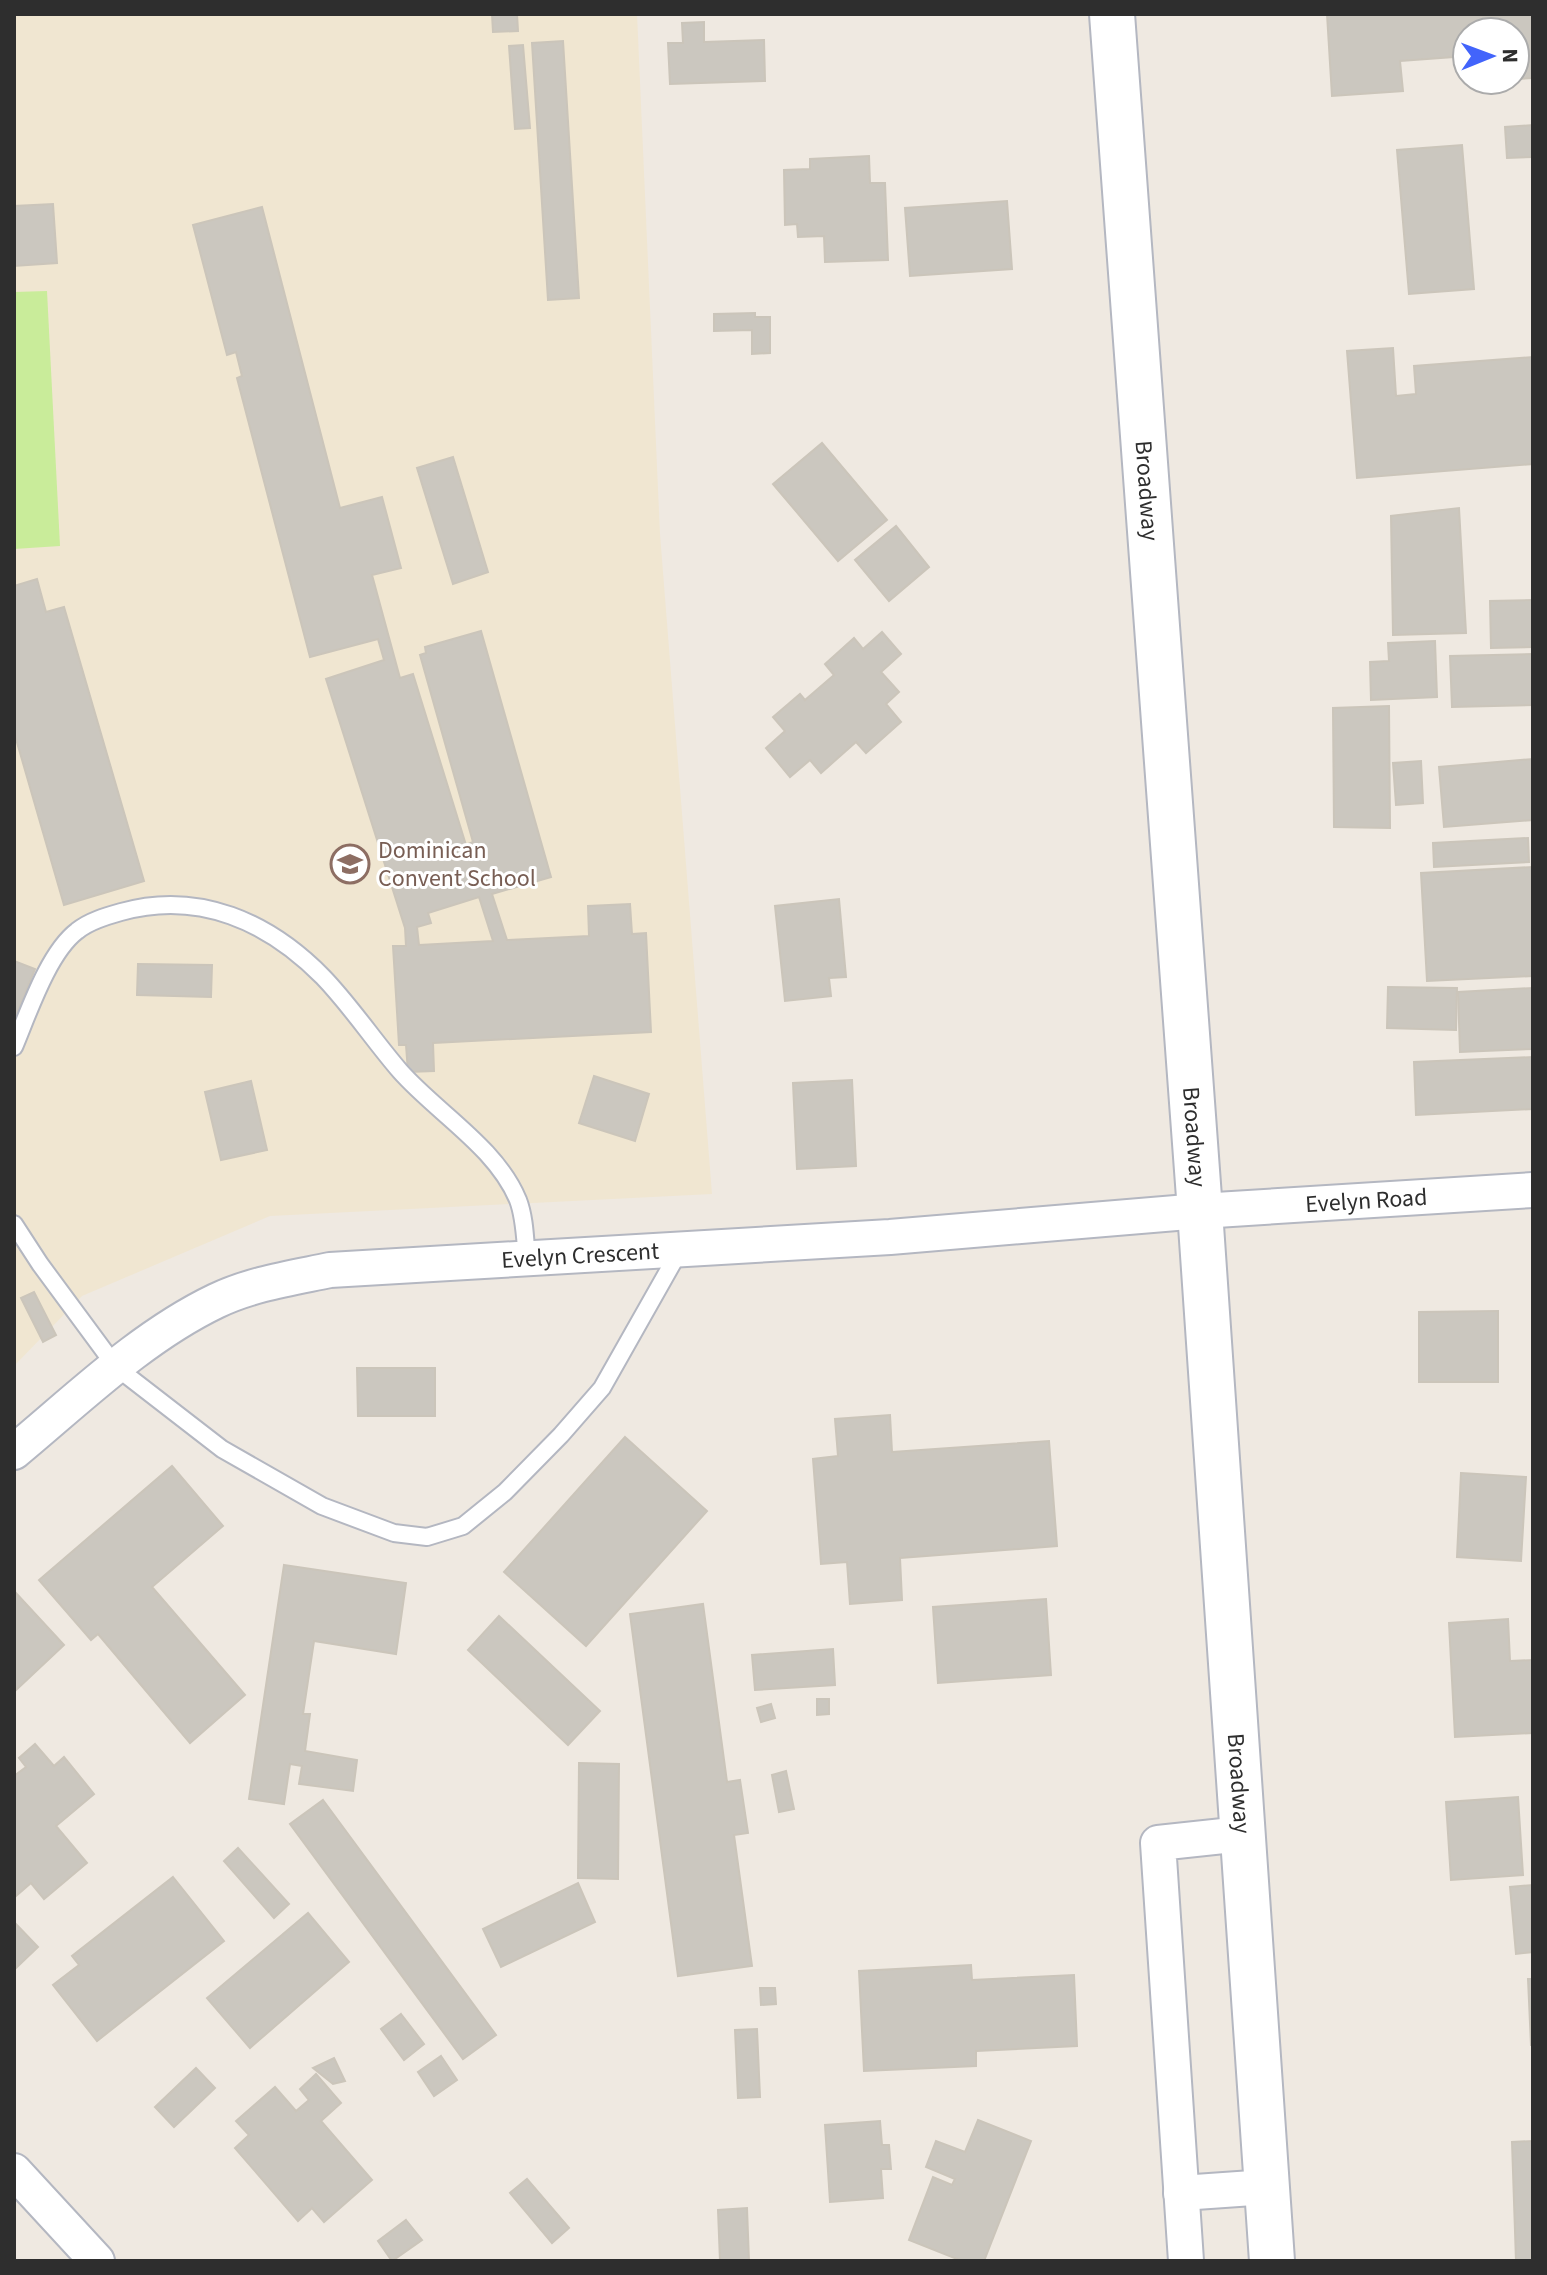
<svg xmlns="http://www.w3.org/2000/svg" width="1547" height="2275" font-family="'Source Sans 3',sans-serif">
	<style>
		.education { fill: #f0e6d1 }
		.pitch { fill: #c9ec9a }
		.building { fill: #cbc7bf; stroke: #cbc5ba; stroke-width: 2; fill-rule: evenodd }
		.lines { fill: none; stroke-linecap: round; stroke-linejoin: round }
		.lane-casing { stroke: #b4b7c1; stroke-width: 20 }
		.street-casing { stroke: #b4b7c1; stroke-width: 38 }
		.secondary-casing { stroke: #b4b7c1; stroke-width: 48 }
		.lane { stroke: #fff; stroke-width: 16 }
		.street { stroke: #fff; stroke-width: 34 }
		.secondary { stroke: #fff; stroke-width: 44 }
		.labels { text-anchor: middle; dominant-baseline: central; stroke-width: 6; stroke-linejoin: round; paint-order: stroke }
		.street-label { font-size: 24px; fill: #2e2e2e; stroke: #fff }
		.education-label { font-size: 24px; fill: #785e54; stroke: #fff; text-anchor: start }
	</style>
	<rect width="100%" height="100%" fill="#efe9e1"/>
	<!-- education -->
	<path class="education" d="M14,14H637L660,534L712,1194L270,1216L82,1296L14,1366Z"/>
	<!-- pitch -->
	<path class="pitch" d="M47,291L60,546L14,549V292Z"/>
	<!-- building -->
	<g class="building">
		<path d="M492,14H517L518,31L493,32Z"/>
		<path d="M1327,14H1533V78L1517,79L1515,32H1467V56L1400,61L1403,91L1332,96Z"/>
		<path d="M704,22V42L764,40L765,81L670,84L668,43H683L682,23Z"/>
		<path d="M563,41L579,298L548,300L532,43Z"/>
		<path d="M523,45L530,128L515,129L509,46Z"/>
		<path d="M1533,125V157L1507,158L1505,127Z"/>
		<path d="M1462,145L1474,289L1409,294L1397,150Z"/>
		<path d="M869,156L870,183H885L888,260L825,262L824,236L798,237L797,224L785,225L784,170L810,169V159Z"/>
		<path d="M1007,201L1012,269L910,276L905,208Z"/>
		<path d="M53,204L57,263L14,266V206Z"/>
		<path d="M262,207L340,508L382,497L401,568L372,575L400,678L413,674L466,845L473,842L420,655L426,653L425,647L481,631L551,877L492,894L507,940L589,936L588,906L630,904L632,934L646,933L651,1032L433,1043L434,1071L408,1072L406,1045H399L393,946H406L405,928L326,679L384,660L378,639L310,657L237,378L242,376L236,352L227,355L193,225ZM479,897L493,941L419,945L417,927L431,923L428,913Z"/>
		<path d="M755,313V317H770V353L752,354V330L714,331V314Z"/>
		<path d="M1393,348L1396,396L1416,394L1414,366L1533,357V464L1357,478L1347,351Z"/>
		<path d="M822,443L887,520L838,561L773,484Z"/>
		<path d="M453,457L488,572L453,584L417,468Z"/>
		<path d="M1459,508L1466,633L1393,635L1391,516Z"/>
		<path d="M896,526L929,567L889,601L855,560Z"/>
		<path d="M37,579L46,612L64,607L144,881L64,905L14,732V586Z"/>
		<path d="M1533,600V647L1491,648L1490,601Z"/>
		<path d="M882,632L901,654L881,672L899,692L886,704L901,722L866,753L856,742L821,773L810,760L790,777L766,748L785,731L773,717L800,694L805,700L834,675L825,664L854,638L863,649Z"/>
		<path d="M1435,641L1437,697L1371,700L1370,662L1389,661L1388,643Z"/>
		<path d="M1533,654V705L1452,707L1450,656Z"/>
		<path d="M1389,706L1390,828L1334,827L1333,708Z"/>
		<path d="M1533,759V820L1444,827L1439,767Z"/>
		<path d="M1421,761L1423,803L1396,805L1393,763Z"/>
		<path d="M1528,838L1529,862L1434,867L1433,843Z"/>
		<path d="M1533,867V976L1427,981L1421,873Z"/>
		<path d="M839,899L846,977L829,978L831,996L785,1001L775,906Z"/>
		<path d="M14,961L35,969L14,1021Z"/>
		<path d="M138,964L212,965L211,997L137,995Z"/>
		<path d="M1388,987L1457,988L1456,1030L1387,1028Z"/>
		<path d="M1533,988V1049L1460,1052L1458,992Z"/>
		<path d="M1533,1057V1109L1416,1115L1414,1062Z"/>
		<path d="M594,1076L649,1094L635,1141L579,1123Z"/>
		<path d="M852,1080L856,1166L797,1169L793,1083Z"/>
		<path d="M251,1081L267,1150L221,1160L205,1092Z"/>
		<path d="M34,1292L56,1335L43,1342L21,1298Z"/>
		<path d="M1498,1311V1382H1419V1312Z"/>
		<path d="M357,1368H435V1416H358Z"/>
		<path d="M890,1415L892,1452L1049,1441L1057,1546L900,1558L902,1600L850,1604L847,1562L821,1564L813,1459L838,1456L835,1419Z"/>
		<path d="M625,1437L707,1511L586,1646L504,1572Z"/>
		<path d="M172,1466L223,1526L152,1587L245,1695L190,1743L98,1634L91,1640L39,1580Z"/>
		<path d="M1461,1473L1526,1477L1521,1561L1457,1557Z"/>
		<path d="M284,1565L406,1583L396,1654L314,1641L303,1714H310L305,1751L357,1760L353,1791L299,1784L302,1766L290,1764L284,1804L249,1799Z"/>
		<path d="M15,1592L64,1645L14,1692V1593Z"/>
		<path d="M1046,1599L1051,1675L938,1683L933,1607Z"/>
		<path d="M703,1604L727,1782L740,1780L748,1833L734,1835L752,1966L678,1976L630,1614Z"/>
		<path d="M499,1616L600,1711L568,1745L468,1650Z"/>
		<path d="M1508,1619L1510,1661L1533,1660V1733L1455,1737L1449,1623Z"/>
		<path d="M833,1649L835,1685L755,1690L752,1655Z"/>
		<path d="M817,1699H829V1714L817,1715Z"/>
		<path d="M771,1704L775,1718L761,1722L757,1708Z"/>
		<path d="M35,1744L54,1766L64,1757L94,1794L56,1826L87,1863L44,1899L31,1883L16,1896L14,1893V1776L26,1767L19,1758Z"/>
		<path d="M579,1763L619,1764L618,1879L578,1878Z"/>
		<path d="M786,1771L794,1809L779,1812L772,1775Z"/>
		<path d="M1518,1797L1523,1875L1451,1880L1446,1802Z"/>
		<path d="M323,1800L496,2035L463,2059L290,1824Z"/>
		<path d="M238,1848L289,1904L274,1918L224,1861Z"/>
		<path d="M173,1877L224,1941L97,2041L53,1985L79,1965L72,1956Z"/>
		<path d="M578,1883L595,1922L501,1967L483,1929Z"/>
		<path d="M1533,1885V1952L1516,1954L1510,1887Z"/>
		<path d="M308,1913L349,1962L250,2048L207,1998Z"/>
		<path d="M14,1922L38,1947L14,1970Z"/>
		<path d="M971,1965L972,1980L1074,1975L1077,2046L976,2051V2066L864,2071L859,1971Z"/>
		<path d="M1528,1979H1533V2045H1531Z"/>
		<path d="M760,1988H775L776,2004L761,2005Z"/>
		<path d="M401,2014L424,2044L404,2060L381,2029Z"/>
		<path d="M757,2029L760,2097L738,2098L735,2030Z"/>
		<path d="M441,2056L457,2080L434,2096L418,2072Z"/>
		<path d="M334,2058L345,2081L333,2084L313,2068Z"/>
		<path d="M196,2068L215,2088L174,2127L155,2107Z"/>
		<path d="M316,2074L341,2103L321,2121L372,2180L324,2222L312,2208L298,2221L235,2148L249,2135L236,2121L275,2087L296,2111L309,2100L300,2089Z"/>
		<path d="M978,2120L1031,2141L984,2261H962L909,2240L933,2177L952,2185L955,2179L926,2167L936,2141L965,2152Z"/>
		<path d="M880,2121L882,2145H889L891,2169H881L883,2198L830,2202L825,2125Z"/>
		<path d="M1533,2141V2261H1516L1512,2142Z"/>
		<path d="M527,2179L569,2228L552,2243L510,2193Z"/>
		<path d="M747,2208L749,2261H720L718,2210Z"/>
		<path d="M406,2220L422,2240L392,2261L378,2241Z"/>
	</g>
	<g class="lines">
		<!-- lane casing -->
		<g class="lane-casing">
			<g id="lane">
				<path d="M14,1047C28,1014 48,953 77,931C89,921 107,916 121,912C199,890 269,922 323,977C351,1006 374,1041 400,1071C437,1113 496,1147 518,1200C525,1218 525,1240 527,1260"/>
				<path d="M14,1224L40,1264L116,1367L222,1449L322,1506L394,1533L427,1537L463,1526L505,1492L561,1435L602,1388L680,1250"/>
			</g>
		</g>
		<!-- street casing -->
		<g class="street-casing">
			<g id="street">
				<path id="s1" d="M14,1452C78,1399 141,1337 216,1301C251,1284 292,1278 330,1270L890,1237L1200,1211L1533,1190"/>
				<path d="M14,2171L97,2261"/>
				<path d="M1181,2193L1267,2187"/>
				<path d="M1186,2261L1158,1843L1242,1834"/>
			</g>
		</g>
		<!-- secondary casing -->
		<g class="secondary-casing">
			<g id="secondary">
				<path id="s2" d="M1112,14L1200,1211L1272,2261"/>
			</g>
		</g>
		<!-- lane -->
		<use href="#lane" class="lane"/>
		<!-- street -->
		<use href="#street" class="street"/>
		<!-- secondary -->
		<use href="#secondary" class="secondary"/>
	</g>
	<!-- icons -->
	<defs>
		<g id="school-ring" transform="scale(2)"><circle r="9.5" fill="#fff" stroke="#8d6e63" stroke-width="1.5"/><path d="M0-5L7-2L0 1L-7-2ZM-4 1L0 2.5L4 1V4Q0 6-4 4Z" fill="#8d6e63"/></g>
	</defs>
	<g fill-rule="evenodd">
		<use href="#school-ring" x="350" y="864"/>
	</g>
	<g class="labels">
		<!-- street labels -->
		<g class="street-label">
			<text stroke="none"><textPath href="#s2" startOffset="478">Broadway</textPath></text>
			<text stroke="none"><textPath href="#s2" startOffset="1126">Broadway</textPath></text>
			<text stroke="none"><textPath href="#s1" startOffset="1410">Evelyn Road</textPath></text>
			<text stroke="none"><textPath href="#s1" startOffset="622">Evelyn Crescent</textPath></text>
			<text stroke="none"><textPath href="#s2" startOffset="1774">Broadway</textPath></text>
		</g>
		<!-- education labels -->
		<g class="education-label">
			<text x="378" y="850">Dominican<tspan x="378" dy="28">Convent School</tspan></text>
		</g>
	</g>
	<!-- border -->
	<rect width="1547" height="2275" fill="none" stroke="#2e2e2e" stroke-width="32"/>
	<!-- north arrow -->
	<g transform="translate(1491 56) rotate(89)"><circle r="38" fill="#ffffff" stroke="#ababab" stroke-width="2"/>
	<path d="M0-6L14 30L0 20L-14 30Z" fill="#4264fb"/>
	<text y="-12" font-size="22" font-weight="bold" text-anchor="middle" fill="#2e2e2e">N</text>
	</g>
</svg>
